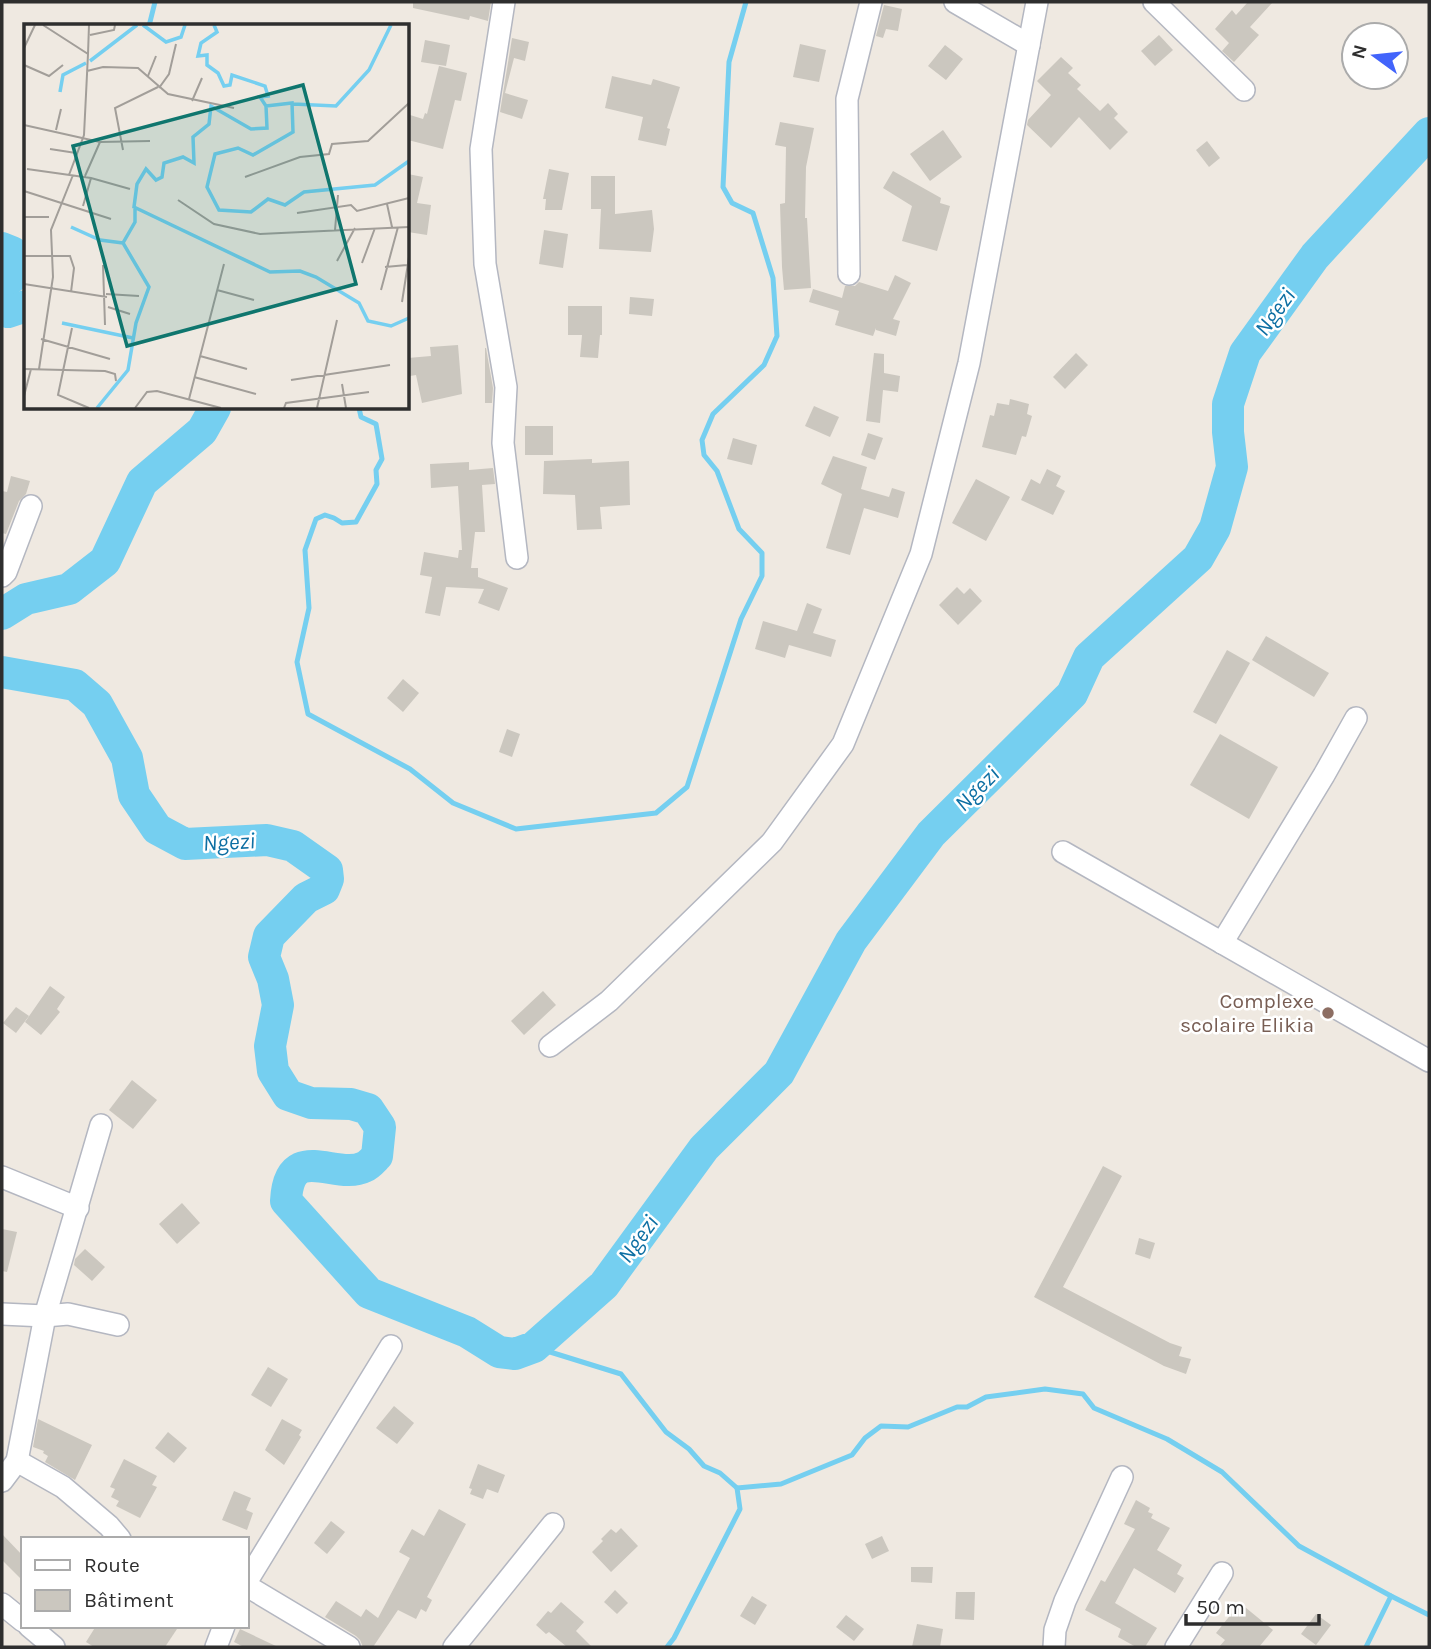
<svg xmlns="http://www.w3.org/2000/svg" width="1431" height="1649" font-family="Karla,sans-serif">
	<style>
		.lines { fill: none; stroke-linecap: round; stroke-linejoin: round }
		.stream { stroke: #75cff0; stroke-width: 5 }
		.river { stroke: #75cff0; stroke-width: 32 }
		.building { fill: #cbc7bf }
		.minor-casing { stroke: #b4b7c1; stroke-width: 24 }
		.minor { stroke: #fff; stroke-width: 21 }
		.education-dot { fill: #8d6e63; stroke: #fff; stroke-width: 2.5 }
		.labels { text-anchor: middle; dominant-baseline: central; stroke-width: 5; stroke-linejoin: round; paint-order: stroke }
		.education-label { font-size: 21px; fill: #785e54; stroke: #fff; text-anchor: end }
		.water-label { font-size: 23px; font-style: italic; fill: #0d6fa3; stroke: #fff }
		.inset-river { fill: none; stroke: #75cff0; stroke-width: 3.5 }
		.inset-road { fill: none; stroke: #a29e99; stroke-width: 2 }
		.view { fill: #0f766e; fill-opacity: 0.15; stroke: #0f766e; stroke-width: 3.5 }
		.inset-edge { fill: none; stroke: #2e2e2e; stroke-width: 3.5 }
	</style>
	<rect width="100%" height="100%" fill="#efe9e1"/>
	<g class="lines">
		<!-- stream -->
		<g class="stream">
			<path d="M149,26L155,2"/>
			<path d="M359,408L361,417L376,424L382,459L376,470L377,484L356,522L342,523L334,518L325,515L316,519L305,550L309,608L297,662L308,714L410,769L453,803L516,829L656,813L687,787L741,619L762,576V553L739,529L717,471L704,455L702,440L713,414L764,365L777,336L773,278L753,213L732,203L723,187L729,62L746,2"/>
			<path d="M534,1347L621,1374L666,1432L689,1449L704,1466L720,1473L737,1488L781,1484L852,1455L865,1438L881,1426L908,1427L957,1407H967L986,1397L1045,1389L1083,1394L1094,1408L1167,1439L1222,1472L1299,1546L1391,1596L1429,1615"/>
			<path d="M667,1647L674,1638L740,1509L737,1488"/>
			<path d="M1366,1647L1391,1596"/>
		</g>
		<!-- river -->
		<g class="river">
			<path d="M2,248L12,252L16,263L11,278L2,283"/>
			<path d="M2,310L8,312L26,306"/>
			<path d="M2,614L26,599L69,589L105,561L142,482L202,431L215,408"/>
			<path d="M2,672L75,685L97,704L127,758L134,795L157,829L185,844L267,840L293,846L327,870L328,879L324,889L306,898L269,936L264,957L273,979L278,1005L270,1046L273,1071L288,1095L311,1103L351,1104L368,1109L380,1127L377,1156C374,1159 369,1165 364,1167C336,1181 289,1139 286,1201L369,1293L467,1332L499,1352L515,1354L534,1347L604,1285L704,1148L779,1073L851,941L931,834L1072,694L1089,657L1198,558L1215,528L1232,467L1228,432V404L1245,353L1315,256L1429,133"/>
		</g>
	</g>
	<!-- building -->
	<g class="building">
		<path d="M413,2H491L488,21L470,16L469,20L413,8Z"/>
		<path d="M1248,2H1273L1250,27L1259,35L1234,62L1222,51L1229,43L1215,29L1232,10L1236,15Z"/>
		<path d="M884,5L902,9L898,31L886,29L883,38L876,36Z"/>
		<path d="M1159,35L1173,50L1155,66L1141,51Z"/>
		<path d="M512,38L529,42L525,61L514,58L505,93L528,100L522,119L500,112Z"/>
		<path d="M425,40L450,45L446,66L421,62Z"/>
		<path d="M800,44L826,50L819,82L793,77Z"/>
		<path d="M945,45L963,59L946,80L928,66Z"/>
		<path d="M1061,57L1073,68L1068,73L1081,85L1077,89L1100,111L1108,103L1118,114L1114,118L1128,132L1110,150L1079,117L1051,148L1027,125L1028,120L1051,95L1037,81Z"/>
		<path d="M439,66L467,73L461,101L455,100L443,149L408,140V124L410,115L423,119L425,113L427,114Z"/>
		<path d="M612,76L651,85L653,79L680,87L667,128L670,129L666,146L638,140L643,117L605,108Z"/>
		<path d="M780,122L814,128L806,167L805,218H807L811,288L784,290L782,267L780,204L785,203L786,147L775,145Z"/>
		<path d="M943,130L962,157L930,181L910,154Z"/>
		<path d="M1207,141L1220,158L1209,167L1196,150Z"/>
		<path d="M549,169L569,173L562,210H545L546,199H543Z"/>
		<path d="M893,171L941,198L940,203L950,206L937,251L902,241L912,206L883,188Z"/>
		<path d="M408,174L423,177L417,203L431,205L427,235L408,232Z"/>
		<path d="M591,176H615V214L652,210L654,229L651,252L599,249L601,209H591Z"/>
		<path d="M544,230L568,234L563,268L539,264Z"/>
		<path d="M895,275L911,283L893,319L900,321L896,336L876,330V328L873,336L835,325L839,311L809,302L813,289L842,298L845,286H855L859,282L888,291Z"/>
		<path d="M630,297L654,299L652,316L629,314Z"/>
		<path d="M568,306H602V335H600L598,358L580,357L582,335H568Z"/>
		<path d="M458,345L462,394L422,403L416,375L410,376L408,358L431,356L430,347Z"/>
		<path d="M485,348H486L493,388L492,403H485Z"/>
		<path d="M874,353L884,354V373L900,376L898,392L883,390L880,423L866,421Z"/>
		<path d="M1076,353L1088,365L1065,389L1053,377Z"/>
		<path d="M1010,399L1029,404L1027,414L1032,416L1026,437L1022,436L1016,455L982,447L990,415L994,416L997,403L1009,405Z"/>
		<path d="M814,406L839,417L830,437L805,426Z"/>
		<rect x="525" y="426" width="28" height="29"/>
		<path d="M868,433L883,438L875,460L861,455Z"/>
		<path d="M733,438L757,445L752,465L727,459Z"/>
		<path d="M833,456L867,467L861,489L889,497L892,488L905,492L898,518L864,508L850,555L826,548L842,494L821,484Z"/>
		<path d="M592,459V463L629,461L630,505L600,507L602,529L577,530L575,495L543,494L544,461Z"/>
		<path d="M469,462V470L493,468L495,484L482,485L485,532H475L471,568H478V577L508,588L499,611L478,603L484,589L446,587L440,616L425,613L432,577L420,575L424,552L458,558L459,550H462L458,486L431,488L430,464Z"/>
		<path d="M1047,469L1061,476L1056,486L1065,491L1053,515L1021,500L1031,479L1040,484Z"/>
		<path d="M11,476L30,481L26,494L19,501L6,534L2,533V491L7,492Z"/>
		<path d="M976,479L1010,497L986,541L952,523Z"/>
		<path d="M957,587L964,594L970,588L982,601L958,625L939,605Z"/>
		<path d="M807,603L822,609L813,633L836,640L831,657L789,645L785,658L755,649L763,621L797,631Z"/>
		<path d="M1266,636L1329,673L1314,697L1252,660Z"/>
		<path d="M1227,650L1250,663L1216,724L1193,712Z"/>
		<path d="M403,679L419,693L403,712L387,698Z"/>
		<path d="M507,729L520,734L512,757L499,752Z"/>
		<path d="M1220,734L1278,767L1249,819L1190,785Z"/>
		<path d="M50,986L65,997L57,1009L60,1012L41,1035L25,1022Z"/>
		<path d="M543,991L556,1005L524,1035L511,1021Z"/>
		<path d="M16,1007L29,1016L16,1033L3,1023Z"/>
		<path d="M132,1080L157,1100L133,1129L109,1110Z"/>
		<path d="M1103,1166L1122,1176L1063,1287L1170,1343L1182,1347L1179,1356L1191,1359L1186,1374L1164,1366L1034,1297Z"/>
		<path d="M182,1203L200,1223L177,1244L159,1224Z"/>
		<path d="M2,1229L17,1232L7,1272L2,1271Z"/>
		<path d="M1139,1238L1155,1243L1150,1259L1135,1254Z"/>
		<path d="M85,1249L105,1267L92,1281L74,1265L75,1259Z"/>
		<path d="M268,1367L288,1379L271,1407L251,1395Z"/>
		<path d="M394,1406L414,1423L397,1444L376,1428Z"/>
		<path d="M38,1419L92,1445L75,1480L45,1462L48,1456L43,1453L44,1451L33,1447Z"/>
		<path d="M282,1419L302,1430L299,1435L301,1437L284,1465L265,1450Z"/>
		<path d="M168,1432L187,1448L174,1463L155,1448Z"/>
		<path d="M124,1459L157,1476L152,1485L157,1487L140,1518L116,1506L119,1501L111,1497L115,1489L110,1487Z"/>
		<path d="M478,1464L505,1475L498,1493L487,1489L483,1499L470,1494L472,1489L469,1488Z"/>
		<path d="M234,1491L251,1498L246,1510L253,1513L247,1530L222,1520Z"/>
		<path d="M1136,1500L1150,1508L1148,1512L1153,1514L1151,1518L1170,1528L1157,1550L1182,1565L1177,1574L1184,1578L1175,1593L1134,1568L1115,1603L1157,1628L1145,1647H1136L1118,1637L1121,1629L1085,1610L1101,1580L1105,1582L1135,1529L1124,1524Z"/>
		<path d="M439,1509L466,1524L427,1597L432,1600L426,1612L421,1609L416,1619L398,1610L373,1647H363L360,1640L356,1636L325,1617L336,1601L361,1617L366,1609L378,1618L410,1558L399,1552L412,1529L424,1536Z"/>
		<path d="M331,1521L345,1532L327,1554L314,1543Z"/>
		<path d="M621,1528L638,1546L611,1572L592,1552L603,1541L601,1539L611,1529L616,1533Z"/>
		<path d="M2,1534L23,1556V1581L2,1560Z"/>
		<path d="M882,1536L889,1551L872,1559L865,1544Z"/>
		<path d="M911,1567H933L932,1583L911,1582Z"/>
		<path d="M615,1590L628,1603L617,1614L604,1602Z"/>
		<path d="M956,1592H975L974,1620L955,1619Z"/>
		<path d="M752,1596L767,1605L755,1625L740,1616Z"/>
		<path d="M561,1602L584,1622L576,1631L592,1647H567L549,1632L546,1634L536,1625L548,1611L551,1613Z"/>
		<path d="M1240,1603L1273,1630L1259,1647H1219L1225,1640L1216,1633Z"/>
		<path d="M1316,1614L1331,1625L1316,1645L1301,1634Z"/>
		<path d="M846,1615L864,1629L854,1641L836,1627Z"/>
		<path d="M917,1624L943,1629L940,1647H912Z"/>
		<path d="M96,1626H179L165,1647H94L86,1642Z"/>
		<path d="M240,1629L278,1647H244L234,1642Z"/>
	</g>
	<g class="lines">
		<!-- minor casing -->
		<g class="minor-casing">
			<g id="minor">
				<path d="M504,2L481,149L485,264L506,387L503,443L517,558"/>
				<path d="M955,2L1029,45"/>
				<path d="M1154,2L1244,90"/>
				<path d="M849,274L847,99L871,2"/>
				<path d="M2,576L6,572L31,506"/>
				<path d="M1063,852L1429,1061"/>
				<path d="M1222,943L1324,775L1356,718"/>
				<path d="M550,1046L609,1001L772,842L843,744L921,554L969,363L1037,2"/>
				<path d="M2,1177L78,1208"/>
				<path d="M2,1314L45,1316L68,1314L118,1325"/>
				<path d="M17,1461L63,1487L109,1526L120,1539"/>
				<path d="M2,1481L17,1461L45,1316L101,1125"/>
				<path d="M247,1581L391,1346"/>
				<path d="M247,1586L349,1647"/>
				<path d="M2,1604L23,1621"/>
				<path d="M29,1626L54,1647"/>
				<path d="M216,1647L224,1626"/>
				<path d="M454,1647L553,1524"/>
				<path d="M1054,1647L1055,1630L1065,1601L1122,1477"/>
				<path d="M1176,1647L1222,1573"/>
			</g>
		</g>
		<!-- minor -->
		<use href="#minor" class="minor"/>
	</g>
	<!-- markers -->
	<circle class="education-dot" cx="1328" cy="1013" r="7"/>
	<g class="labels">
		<!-- education labels -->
		<g class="education-label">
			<text x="1314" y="1001">Complexe<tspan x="1314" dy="24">scolaire Elikia</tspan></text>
		</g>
		<!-- water labels -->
		<g class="water-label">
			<text transform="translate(1275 312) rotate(-54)">Ngezi</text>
			<text transform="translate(977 789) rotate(-45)">Ngezi</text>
			<text transform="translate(229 842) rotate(-3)">Ngezi</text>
			<text transform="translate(638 1239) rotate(-54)">Ngezi</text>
		</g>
	</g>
	<!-- overview -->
	<g transform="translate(24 24)">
		<rect width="385" height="385" fill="#efe9e1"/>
		<path class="inset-river" d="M119,1L142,18L157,13L161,1M190,1L193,8L177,19L174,32L183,31V41L194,49L200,62L206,61L208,51L241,62L244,72L236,73L242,82L243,104L227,105L187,82L185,100L169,113L170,139L159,133L140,139L138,153L132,156L122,145L113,160L110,183L246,248L276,247L292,253L335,279L344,297L367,302L385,294M66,37L113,1M36,68L39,51L62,39M269,80L312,82L345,46L367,1M242,82L268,79L269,108L229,131L214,124L191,130L183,163L195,186L227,188L244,175L261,181L280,168L351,161L385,137M47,203L76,216L99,219M38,299L109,314M73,384L104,346L112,299L125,263L99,219L111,198V185"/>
		<path class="inset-road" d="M19,1L64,30L60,111L45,151M66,11L90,6L91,1M0,24L11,1M64,30L65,1M0,41L25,52L39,41M63,47L79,43L114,44L144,70L210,84M124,52L132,32M135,64L145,50L152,20M168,77L178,54M0,101L76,118L126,117M32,106L37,85M0,123V158M26,125L52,129M99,126L91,84L134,63M3,145L67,154L106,165M61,152L76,118M221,153L276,133L305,130L308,120L344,117L385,79M0,167L87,195M154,176L190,200L236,210L385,203M363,180L368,203M59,182L67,154M273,189L327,181L333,187L385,174M0,193H25M311,206L314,171M0,232H46L50,244L47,268M313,237L331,204M338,239L351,204M79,241L81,301M361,243L383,241M0,260L83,273M193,266L230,276M357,266L374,203M82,270L115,272M378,278L385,233M84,283L106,290M48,304L34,371L65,384M17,315L86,335M176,332L223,345M0,345L81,347L91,350L92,357M15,345L29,253L27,206L49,151M170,353L232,370M267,356L366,341M318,360L322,384M0,372L7,345M165,375L200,240M111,384L123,368L133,367L197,384M260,384L262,379L345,368M293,384L313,296"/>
		<path class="view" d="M279,61L332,260L103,322L49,122Z"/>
		<rect width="385" height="385" class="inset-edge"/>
	</g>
	<!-- border -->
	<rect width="1431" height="1649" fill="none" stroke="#2e2e2e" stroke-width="7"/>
	<!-- legend -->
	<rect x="21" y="1537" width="228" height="91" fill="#ffffff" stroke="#ababab" stroke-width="2"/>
	<rect x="35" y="1560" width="35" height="10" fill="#ffffff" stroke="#ababab" stroke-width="2"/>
	<text x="84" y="1572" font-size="21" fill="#2e2e2e">Route</text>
	<rect x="35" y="1590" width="35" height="21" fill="#cbc7bf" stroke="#ababab" stroke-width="2"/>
	<text x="84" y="1607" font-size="21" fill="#2e2e2e">Bâtiment</text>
	<!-- north arrow -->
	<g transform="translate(1375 56) rotate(285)"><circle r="33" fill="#ffffff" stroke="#ababab" stroke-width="2"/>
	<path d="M0-5L12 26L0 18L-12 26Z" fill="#4264fb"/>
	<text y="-10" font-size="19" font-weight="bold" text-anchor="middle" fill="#2e2e2e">N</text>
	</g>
	<!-- scale -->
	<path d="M1186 1614v10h133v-10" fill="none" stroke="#2e2e2e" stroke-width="3.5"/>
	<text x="1196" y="1614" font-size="21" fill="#2e2e2e" stroke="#ffffff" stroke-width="5" paint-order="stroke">50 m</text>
</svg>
